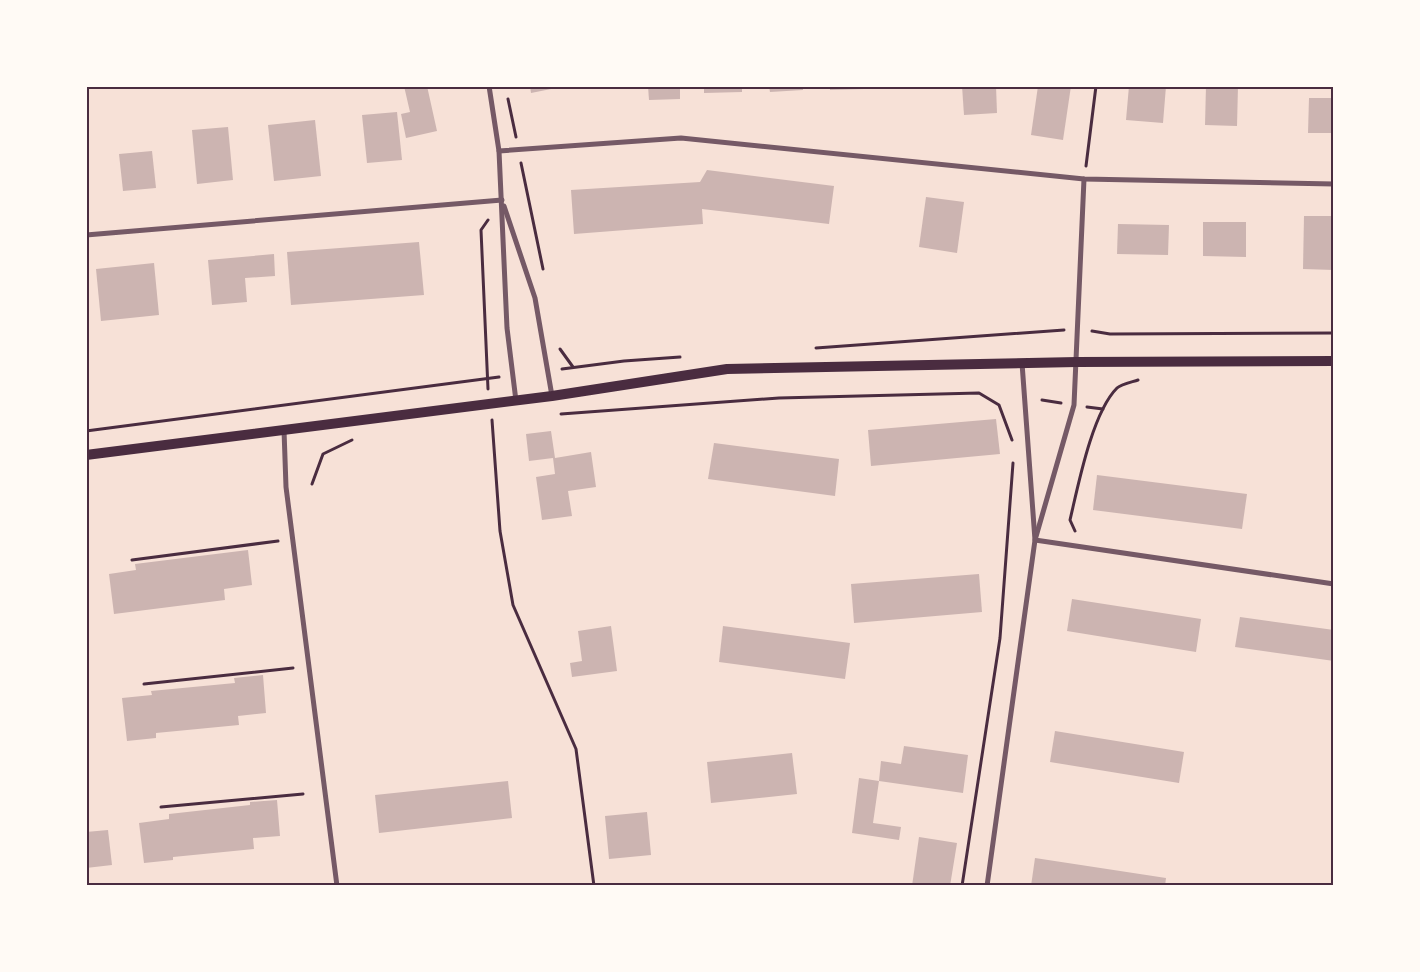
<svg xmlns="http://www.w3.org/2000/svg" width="1420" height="972" font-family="'Sofia Sans Condensed',sans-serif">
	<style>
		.building { fill: #ccb4b1 }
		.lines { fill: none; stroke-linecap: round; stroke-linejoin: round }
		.path { stroke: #4a2c40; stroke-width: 3 }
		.minor { stroke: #755966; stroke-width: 5 }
		.secondary { stroke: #4a2c40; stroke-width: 10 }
		.neatline { fill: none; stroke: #4a2c40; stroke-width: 2 }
	</style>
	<rect width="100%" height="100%" fill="#f7e1d7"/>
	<!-- building -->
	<g class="building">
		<path d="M404,86H427L437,131L406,138L401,114L410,112Z"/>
		<path d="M530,86H561V87L531,93Z"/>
		<path d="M648,86H680V99L649,100Z"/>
		<path d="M704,86H742V92L704,93Z"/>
		<path d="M769,86H803V90L770,92Z"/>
		<path d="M830,86H864V89L830,90Z"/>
		<path d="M962,86H996L997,113L964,115Z"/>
		<path d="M1038,86H1071L1063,140L1031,135Z"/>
		<path d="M1129,86H1166L1163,123L1126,120Z"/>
		<path d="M1206,86H1238L1237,126L1205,125Z"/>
		<path d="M1309,98H1334V133H1308Z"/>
		<path d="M397,112L402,160L367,163L362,115Z"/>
		<path d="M315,120L321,176L274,181L268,125Z"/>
		<path d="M228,127L233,180L197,184L192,130Z"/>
		<path d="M152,151L156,188L123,191L119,154Z"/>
		<path d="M707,170L834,186L829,224L702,209L703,224L574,234L571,190L700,182Z"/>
		<path d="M926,197L964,202L957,253L919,247Z"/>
		<path d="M1304,216H1334V270L1303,269Z"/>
		<path d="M1203,222H1246V257L1203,256Z"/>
		<path d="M1118,224L1169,225L1168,255L1117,254Z"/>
		<path d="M419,242L424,295L291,305L287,252Z"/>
		<path d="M274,254L275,276L245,278L247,302L212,305L208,260Z"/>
		<path d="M154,263L159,315L101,321L96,269Z"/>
		<path d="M996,419L1000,454L871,466L868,430Z"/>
		<path d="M551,431L555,458L591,452L596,487L568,491L572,516L542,520L536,477L555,474L553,458L529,461L526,434Z"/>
		<path d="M714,443L839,459L835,496L708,479Z"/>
		<path d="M1097,475L1247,494L1242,529L1093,510Z"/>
		<path d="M248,550L252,585L224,589L225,600L114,614L109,574L136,570L135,564Z"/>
		<path d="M979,574L982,612L854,623L851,584Z"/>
		<path d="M1072,599L1201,619L1196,652L1067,631Z"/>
		<path d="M1240,617L1334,630V661L1235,647Z"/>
		<path d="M611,626L617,671L572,677L570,663L582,661L578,631Z"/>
		<path d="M723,626L850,643L845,679L719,662Z"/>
		<path d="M263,675L266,713L238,716L239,725L156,733V738L127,741L122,698L152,695L151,691L235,683L234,678Z"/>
		<path d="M1055,731L1184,752L1179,783L1050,762Z"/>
		<path d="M904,746L968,755L963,793L879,781L881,761L901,764Z"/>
		<path d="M792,753L797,794L711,803L707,762Z"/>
		<path d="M859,778L879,781L873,823L901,827L899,840L852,833Z"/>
		<path d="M508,781L512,818L379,833L375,795Z"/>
		<path d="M277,800L280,836L253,838L254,849L173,857V860L144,863L139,823L169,819V814L250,805V802Z"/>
		<path d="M647,812L651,855L609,859L605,816Z"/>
		<path d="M108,830L112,865L86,868V832Z"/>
		<path d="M919,837L957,843L950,886H912Z"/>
		<path d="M1035,858L1166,878L1165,886H1031Z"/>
	</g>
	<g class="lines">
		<!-- path -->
		<g class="path">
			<path d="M508,99L516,137"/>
			<path d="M521,163L543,269"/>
			<path d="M1086,166L1096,86"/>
			<path d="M488,220L481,230L488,389"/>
			<path d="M1092,331L1110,334L1334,333"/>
			<path d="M816,348L1064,330"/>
			<path d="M560,349L573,367"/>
			<path d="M562,369L624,361L680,357"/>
			<path d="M1042,400L1061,403"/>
			<path d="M1087,407L1103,409"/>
			<path d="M561,414L779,398L979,393L999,405L1012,440"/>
			<path d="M492,420L500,531L513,605L576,749L594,886"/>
			<path d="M86,431L499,377"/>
			<path d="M312,484L323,454L352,440"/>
			<path d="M1075,531L1070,520C1078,486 1092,413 1117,388C1121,384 1132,382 1138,380"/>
			<path d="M132,560L278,541"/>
			<path d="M144,684L293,668"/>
			<path d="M161,807L303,794"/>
			<path d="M962,886L1000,638L1013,463"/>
		</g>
		<!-- minor -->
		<g class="minor">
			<path d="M489,86L499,151L507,328L516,401"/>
			<path d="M499,151L681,138L1084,179L1334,184"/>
			<path d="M504,206L535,298L552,396"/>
			<path d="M86,235L502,200"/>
			<path d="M1022,363L1035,540L1334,584"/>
			<path d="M284,430L286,487L337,886"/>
			<path d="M987,886L1035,540L1074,405L1084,179"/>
		</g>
		<!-- secondary -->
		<path class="secondary" d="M86,455L552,396L727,369L1077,362L1334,361"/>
	</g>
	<!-- border -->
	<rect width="1420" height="972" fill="none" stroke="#fffaf5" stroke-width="175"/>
	<rect x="88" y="88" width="1244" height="796" class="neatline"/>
</svg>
